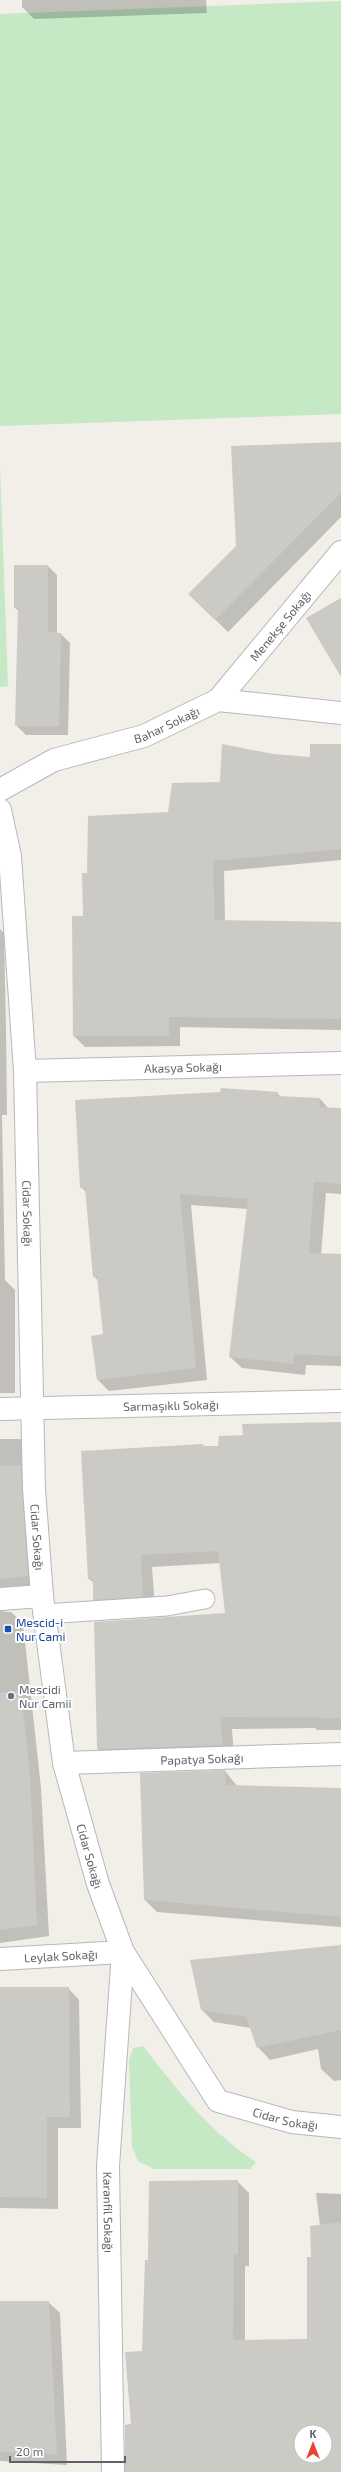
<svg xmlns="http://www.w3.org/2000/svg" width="341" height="2472" font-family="'Exo 2',sans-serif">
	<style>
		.green { fill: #c5e8c5 }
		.shadow { fill: #0003; fill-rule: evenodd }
		.building { fill: #cccac5; fill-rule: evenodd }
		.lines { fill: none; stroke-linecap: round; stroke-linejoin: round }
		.service-casing { stroke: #b5b8bc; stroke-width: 21 }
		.minor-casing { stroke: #b5b8bc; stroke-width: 24 }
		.service { stroke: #fff; stroke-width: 19 }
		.minor { stroke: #fff; stroke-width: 22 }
		.transit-dot { fill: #1a4fb4; stroke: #fff; stroke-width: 1.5 }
		.worship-dot { fill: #6b7280; stroke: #fff; stroke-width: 1.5 }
		.labels { text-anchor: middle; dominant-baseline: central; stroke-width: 4; stroke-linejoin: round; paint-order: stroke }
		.street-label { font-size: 12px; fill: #5f6368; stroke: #fff }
		.transit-label { font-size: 12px; fill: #164399; stroke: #fff; text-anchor: start }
		.worship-label { font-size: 12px; fill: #5b616d; stroke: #fff; text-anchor: start }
	</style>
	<rect width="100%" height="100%" fill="#f1efe8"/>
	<!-- green -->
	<g class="green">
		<path d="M341,1V414L0,426V14Z"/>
		<path d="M0,465L8,686L0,687Z"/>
		<path d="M143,2046C176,2089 210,2132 256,2162L250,2169H154L138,2161L132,2147L129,2060L133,2048Z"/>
	</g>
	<!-- shadow -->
	<g class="shadow">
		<path d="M22,0H206L207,13L34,19L22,7Z"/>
		<path d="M341,443V517L228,632L189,594Z"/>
		<path d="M48,566L57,575V634H61L70,643L68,735H26L16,725L19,611L15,608Z"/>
		<path d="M341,745V860L224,871L225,922L341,923V1030L180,1027V1046L85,1047L74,1036L88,874L168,813L273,755L311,758Z"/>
		<path d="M0,914V929L4,933L6,1030L7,1115H2L5,1280L15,1290V1393H0Z"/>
		<path d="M277,1093L281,1097L320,1099L329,1109H341V1194L326,1193L321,1255H341V1366L306,1365L305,1375L242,1368L230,1357L248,1209L191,1205L207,1380L109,1391L98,1380L104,1335L98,1280L94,1277L87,1193L81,1187Z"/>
		<path d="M341,1423V1730H317L315,1728L232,1729L234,1757L110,1761L98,1749L95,1623L226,1614L220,1563L152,1567L155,1608L106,1611L94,1599V1583L89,1579L203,1445L205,1447H219L244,1436Z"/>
		<path d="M0,1439H20L32,1450L39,1588L0,1609Z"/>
		<path d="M0,1611L11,1612L23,1623L41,1788L49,1936L0,1943Z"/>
		<path d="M225,1771L237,1786L341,1789V1927L157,1912L145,1900Z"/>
		<path d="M341,1946V2080L334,2081L321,2069L318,2049L270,2060L258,2047L251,2028L214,2022L202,2010Z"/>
		<path d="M0,1988H68L79,2000L81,2128H58V2209L0,2208Z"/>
		<path d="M237,2181L249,2193V2266H245V2341L308,2340L312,2258L320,2226L316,2193L341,2194V2472H126L143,2352L149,2261ZM301,2432H325V2456H301Z"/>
		<path d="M0,2302H48L60,2313L67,2465L0,2461Z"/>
	</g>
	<!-- building -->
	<g class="building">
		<path d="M341,442V493L215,620L188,594L236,546L231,446Z"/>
		<path d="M14,565H48V632L61,633L59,726H15L18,608H14Z"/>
		<path d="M341,598V677L306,618Z"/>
		<path d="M222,744L273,754L310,757V744H341V849L213,861L215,920L341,922V1019L169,1017V1036H73L72,916H83L82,873H87L88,816L168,812L172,783L220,782Z"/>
		<path d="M221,1088L278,1092L277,1096L320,1098L319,1107L341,1108V1184L314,1182L309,1253L341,1254V1356L294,1354V1364L229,1357L248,1199L180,1194L196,1368L97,1380L91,1336L103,1334L97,1277H93L85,1188H80L75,1100L220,1092Z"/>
		<path d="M341,1422V1718L220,1717L223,1745L97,1749L94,1622L225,1613L218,1551L141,1555L143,1597L93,1600V1579H88L81,1451L203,1444V1446H218L219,1436L243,1435L242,1424Z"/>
		<path d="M21,1465L28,1576L0,1579V1466Z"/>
		<path d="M21,1691L30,1776L37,1925L0,1930V1693Z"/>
		<path d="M225,1770L226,1785L341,1788V1917L144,1900L140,1773Z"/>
		<path d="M341,1945V2030L257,2048L246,2017L201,2010L190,1960Z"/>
		<path d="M0,1987H69L70,2117H47V2198L0,2197Z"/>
		<path d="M238,2180V2255H234L233,2340L307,2339V2257H311L310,2226L341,2222V2472H125V2425L131,2424L125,2352L142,2351L145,2260H148L149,2181ZM301,2432H325V2456H301Z"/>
		<path d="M0,2301H49L57,2454L0,2452Z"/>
	</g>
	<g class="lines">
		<!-- service casing -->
		<g class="service-casing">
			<path id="service" d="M44,1614L167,1606L205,1599"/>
		</g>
		<!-- minor casing -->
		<g class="minor-casing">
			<g id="minor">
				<path id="s1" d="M218,700L341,552"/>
				<path id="s2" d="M0,790L54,760L144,736L218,700L341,713"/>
				<path id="s3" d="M0,810L10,856L25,1071L34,1489L42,1596L64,1763L98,1884L123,1952L218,2101L292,2122L341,2127"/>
				<path id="s4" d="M25,1071L341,1063"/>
				<path id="s5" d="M0,1409L341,1401"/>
				<path d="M0,1599L42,1596"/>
				<path id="s6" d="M64,1763L341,1754"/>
				<path id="s7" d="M0,1959L123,1952L108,2166L113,2472"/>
			</g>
		</g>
		<!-- service -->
		<use href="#service" class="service"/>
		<!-- minor -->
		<use href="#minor" class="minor"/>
	</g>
	<!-- markers -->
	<rect class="transit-dot" x="4" y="1625" width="8" height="8" rx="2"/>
	<circle class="worship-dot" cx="11" cy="1696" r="4"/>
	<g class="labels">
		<!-- street labels -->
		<g class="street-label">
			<text stroke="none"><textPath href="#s1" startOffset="97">Menekşe Sokağı</textPath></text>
			<text stroke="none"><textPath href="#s2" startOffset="180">Bahar Sokağı</textPath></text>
			<text stroke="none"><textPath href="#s4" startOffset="158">Akasya Sokağı</textPath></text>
			<text stroke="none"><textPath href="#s3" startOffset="405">Cidar Sokağı</textPath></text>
			<text stroke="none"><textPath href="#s5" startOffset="171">Sarmaşıklı Sokağı</textPath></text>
			<text stroke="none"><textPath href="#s3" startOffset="729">Cidar Sokağı</textPath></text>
			<text stroke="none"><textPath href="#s6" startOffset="138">Papatya Sokağı</textPath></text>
			<text stroke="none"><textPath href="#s3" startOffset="1053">Cidar Sokağı</textPath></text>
			<text stroke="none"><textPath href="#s7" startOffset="61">Leylak Sokağı</textPath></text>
			<text stroke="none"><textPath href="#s3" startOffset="1401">Cidar Sokağı</textPath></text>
			<text stroke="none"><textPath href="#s7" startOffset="384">Karanfil Sokağı</textPath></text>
		</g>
		<!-- transit labels -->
		<g class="transit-label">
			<text x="16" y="1622">Mescid-i<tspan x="16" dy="14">Nur Cami</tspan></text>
		</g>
		<!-- worship labels -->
		<g class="worship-label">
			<text x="19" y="1689">Mescidi<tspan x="19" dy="14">Nur Camii</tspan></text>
		</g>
	</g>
	<!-- north arrow -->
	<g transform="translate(313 2444)"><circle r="19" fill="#ffffff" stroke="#bfc1c3"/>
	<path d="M0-3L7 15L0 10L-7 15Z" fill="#ea4335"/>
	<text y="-6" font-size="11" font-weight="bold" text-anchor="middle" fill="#5f6368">K</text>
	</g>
	<!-- scale -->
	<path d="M10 2456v6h115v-6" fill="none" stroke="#5f6368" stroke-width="2"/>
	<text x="16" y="2456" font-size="12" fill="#5f6368" stroke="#ffffff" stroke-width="3" paint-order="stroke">20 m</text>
</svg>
